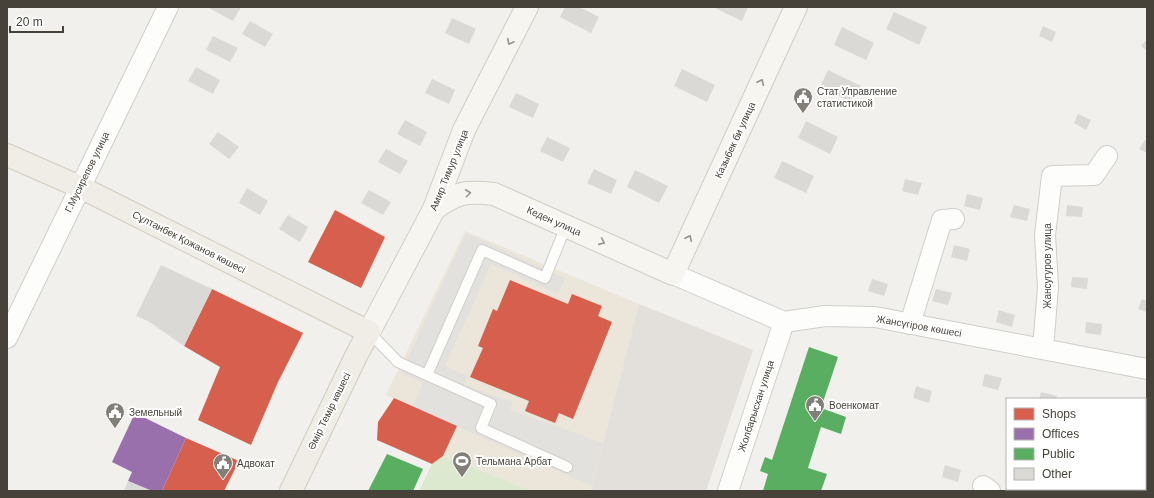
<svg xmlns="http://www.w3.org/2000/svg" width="1154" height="498" font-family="Arial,sans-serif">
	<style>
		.commercial { fill: #ebe5da }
		.industrial { fill: #e3e0dc }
		.green { fill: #dde9cf }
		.parking { fill: #e3e1dd }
		.shops { fill: #d6604d }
		.offices { fill: #9970ab }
		.public { fill: #5aae61 }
		.building { fill: #dbd9d5 }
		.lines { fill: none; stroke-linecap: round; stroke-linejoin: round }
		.lane-casing { stroke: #cfceca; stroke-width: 12 }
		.street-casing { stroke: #cfceca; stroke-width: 22 }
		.secondary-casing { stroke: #cfcdc4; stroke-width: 24 }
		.primary-casing { stroke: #d1ccbc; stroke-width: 24 }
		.lane { stroke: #fdfdfc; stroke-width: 10 }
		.street { stroke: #fdfdfc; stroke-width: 20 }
		.secondary { stroke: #f6f5f0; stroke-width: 22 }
		.primary { stroke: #f0ede6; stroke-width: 22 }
		.oneway { stroke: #96938b }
		.labels { text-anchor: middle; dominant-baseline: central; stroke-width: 4; stroke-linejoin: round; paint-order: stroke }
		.poi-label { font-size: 10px; fill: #474239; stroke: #fff; text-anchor: start }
		.street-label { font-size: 10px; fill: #474239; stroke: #fff }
	</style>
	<rect width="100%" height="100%" fill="#f1f0ec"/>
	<!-- commercial -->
	<path class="commercial" d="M465,231L639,304L591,491H533L443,456L457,426L386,395Z"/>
	<!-- industrial -->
	<path class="industrial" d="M639,304L753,350L706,491H591Z"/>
	<!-- green -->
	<path class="green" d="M443,456L533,491H419L432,464Z"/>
	<!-- parking -->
	<path class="parking" d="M466,233L565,278L558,294L491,264L445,366L467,376L464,385L513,402L510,410L603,443L592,486L413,407L423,383L401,373Z"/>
	<!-- shops -->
	<g class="shops">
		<path d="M335,210L385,237L361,288L308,262Z"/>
		<path d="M510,280L568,304L572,294L602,306L598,316L612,322L573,419L559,413L555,423L525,411L529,401L470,377L483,348L478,346L493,309L497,311Z"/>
		<path d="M212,289L303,333L278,382L251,445L198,420L220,367L184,346Z"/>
		<path d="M394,398L457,426L443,456L432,464L377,440L378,422Z"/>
		<path d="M186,438L239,461L224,491H162Z"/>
	</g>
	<!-- offices -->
	<path class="offices" d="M135,413L186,438L162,491H152L128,481L132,472L112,462Z"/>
	<!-- public -->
	<g class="public">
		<path d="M809,347L838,357L821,408L846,417L841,434L821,427L808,468L827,474L821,491H763L768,474L760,471L765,457L772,460Z"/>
		<path d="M387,454L423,469L413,491H368Z"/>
	</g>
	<!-- building -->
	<g class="building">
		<path d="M210,7H241L233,21L209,8Z"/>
		<path d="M565,7H579L599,17L591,33L560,17Z"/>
		<path d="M713,7H748L742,21Z"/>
		<path d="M894,12L927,27L919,45L886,29Z"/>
		<path d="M452,18L476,29L469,44L445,33Z"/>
		<path d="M250,21L273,34L265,47L242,34Z"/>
		<path d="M1043,26L1056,32L1052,42L1039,36Z"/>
		<path d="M842,27L874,43L866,60L834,45Z"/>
		<path d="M213,36L238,48L230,62L206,50Z"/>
		<path d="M1147,39V51L1141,46Z"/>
		<path d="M196,67L220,80L213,94L188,81Z"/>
		<path d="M682,69L715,85L707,102L674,86Z"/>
		<path d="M828,70L861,86L853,103L820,87Z"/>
		<path d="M432,79L455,90L449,104L425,93Z"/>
		<path d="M516,93L539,104L533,118L509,107Z"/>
		<path d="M1078,114L1091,120L1086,130L1074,123Z"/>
		<path d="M405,120L427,132L420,146L397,134Z"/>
		<path d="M806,121L838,137L830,154L798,138Z"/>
		<path d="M218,132L239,147L229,159L209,144Z"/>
		<path d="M547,137L570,148L563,162L540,151Z"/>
		<path d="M1145,140L1147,141V153L1139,149Z"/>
		<path d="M386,149L408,161L400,174L378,162Z"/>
		<path d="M782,161L814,176L806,193L774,178Z"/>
		<path d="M594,169L617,180L611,194L587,183Z"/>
		<path d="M635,170L668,186L659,203L627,187Z"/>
		<path d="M905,179L922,183L918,195L902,191Z"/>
		<path d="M247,188L268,201L260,215L239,203Z"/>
		<path d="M369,190L391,202L383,215L361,203Z"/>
		<path d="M967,194L983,198L980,210L964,206Z"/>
		<path d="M1014,205L1030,209L1027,221L1010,217Z"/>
		<path d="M1067,205L1083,207L1082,217L1066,216Z"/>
		<path d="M288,215L308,227L300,242L279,229Z"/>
		<path d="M954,245L970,249L967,261L951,257Z"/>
		<path d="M161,265L212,289L184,346L148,321L136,316Z"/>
		<path d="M1072,277L1088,278L1087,289L1071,287Z"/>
		<path d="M872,279L888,284L884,296L868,291Z"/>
		<path d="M936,289L952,293L948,305L932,301Z"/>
		<path d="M1142,299L1147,301V312L1138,309Z"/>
		<path d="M999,310L1015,315L1012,327L996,322Z"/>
		<path d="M1086,322L1102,324L1101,335L1085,333Z"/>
		<path d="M985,374L1002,378L998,390L982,386Z"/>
		<path d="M916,386L932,391L929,403L913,398Z"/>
		<path d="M1041,392L1057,396L1056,399H1039Z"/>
		<path d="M945,465L961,470L958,482L942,477Z"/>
		<path d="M128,481L152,491H124Z"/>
		<path d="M1145,486L1147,491H1133L1136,489H1145Z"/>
	</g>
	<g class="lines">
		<!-- lane casing -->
		<g class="lane-casing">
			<g id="lane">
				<path d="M369,332L398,362L491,404L481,428L567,467"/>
				<path d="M427,375L482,250L545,278L566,226"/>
			</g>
		</g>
		<!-- street casing -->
		<g class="street-casing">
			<g id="street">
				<path d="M673,274L784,322L825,316L875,317L1147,369"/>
				<path d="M910,324L942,220L954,219"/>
				<path d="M7,338L168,7"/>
				<path d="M1043,349L1048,287L1045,235L1052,176L1094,175L1107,156"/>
				<path d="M983,486L990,491"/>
				<path d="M728,491L784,322"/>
			</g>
		</g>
		<!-- secondary casing -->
		<g class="secondary-casing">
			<g id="secondary">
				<path d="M434,209C458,192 465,191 494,194L673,274L796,7"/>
				<path d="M369,332L434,209L464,130L527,7"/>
			</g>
		</g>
		<!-- primary casing -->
		<g class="primary-casing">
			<path id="primary" d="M7,155L80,187L369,332L357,354L291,491"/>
		</g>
		<!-- lane -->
		<use href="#lane" class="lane"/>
		<!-- street -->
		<use href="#street" class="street"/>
		<!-- secondary -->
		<use href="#secondary" class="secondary"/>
		<!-- primary -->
		<use href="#primary" class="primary"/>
	</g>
	<!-- one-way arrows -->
	<defs><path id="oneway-chevron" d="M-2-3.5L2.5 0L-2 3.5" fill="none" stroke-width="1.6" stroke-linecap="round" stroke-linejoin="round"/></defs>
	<g class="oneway">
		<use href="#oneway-chevron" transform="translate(510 42) rotate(117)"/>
		<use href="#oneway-chevron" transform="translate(761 82) rotate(-65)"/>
		<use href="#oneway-chevron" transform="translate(468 193) rotate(-7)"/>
		<use href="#oneway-chevron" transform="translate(689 238) rotate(-65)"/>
		<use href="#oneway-chevron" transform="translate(602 242) rotate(24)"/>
	</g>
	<!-- icons -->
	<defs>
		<g id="civic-pin" transform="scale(1)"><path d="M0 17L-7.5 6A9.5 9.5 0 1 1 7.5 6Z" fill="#827f78" stroke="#fff"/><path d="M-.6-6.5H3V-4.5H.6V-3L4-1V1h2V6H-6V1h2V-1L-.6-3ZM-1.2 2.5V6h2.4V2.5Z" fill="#fff"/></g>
		<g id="stadium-pin" transform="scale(1)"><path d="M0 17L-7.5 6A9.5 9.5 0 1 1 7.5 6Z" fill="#827f78" stroke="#fff"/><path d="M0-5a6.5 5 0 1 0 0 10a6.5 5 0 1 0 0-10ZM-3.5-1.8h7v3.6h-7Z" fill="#fff"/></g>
	</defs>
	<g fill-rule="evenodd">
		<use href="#civic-pin" x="803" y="97"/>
		<use href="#civic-pin" x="815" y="405"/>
		<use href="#civic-pin" x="115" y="412"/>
		<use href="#stadium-pin" x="462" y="461"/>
		<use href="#civic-pin" x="223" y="463"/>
	</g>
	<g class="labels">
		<!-- poi labels -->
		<g class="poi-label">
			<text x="817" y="91">Стат Управление<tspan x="817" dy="12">статистикой</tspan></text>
			<text x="829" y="405">Военкомат</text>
			<text x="129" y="412">Земельный</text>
			<text x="476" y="461">Тельмана Арбат</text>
			<text x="237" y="463">Адвокат</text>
		</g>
		<!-- street labels -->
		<g class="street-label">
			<text transform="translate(735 140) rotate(-65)">Казыбек би улица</text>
			<text transform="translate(449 170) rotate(-68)">Амир Тимур улица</text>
			<text transform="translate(87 172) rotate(-64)">Г.Мусирепов улица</text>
			<text transform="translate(554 221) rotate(24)">Кеден улица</text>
			<text transform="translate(189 242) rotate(27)">Сұлтанбек Қожанов көшесі</text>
			<text transform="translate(1047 266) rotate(-90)">Жансугуров улица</text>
			<text transform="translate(919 326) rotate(10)">Жансүгіров көшесі</text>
			<text transform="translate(756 406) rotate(-72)">Жолбарысхан улица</text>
			<text transform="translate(329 411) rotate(-64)">Әмір Темір көшесі</text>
		</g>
	</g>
	<!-- border -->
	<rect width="1154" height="498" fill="none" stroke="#474239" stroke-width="16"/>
	<!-- legend -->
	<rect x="1006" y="398" width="140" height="92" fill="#ffffff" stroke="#b5b3b0"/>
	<rect x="1014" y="408" width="20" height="12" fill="#d6604d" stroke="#b5b3b0"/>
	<text x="1042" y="418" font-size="12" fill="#474239">Shops</text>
	<rect x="1014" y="428" width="20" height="12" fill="#9970ab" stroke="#b5b3b0"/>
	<text x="1042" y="438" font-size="12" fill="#474239">Offices</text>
	<rect x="1014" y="448" width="20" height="12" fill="#5aae61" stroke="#b5b3b0"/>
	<text x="1042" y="458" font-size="12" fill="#474239">Public</text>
	<rect x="1014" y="468" width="20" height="12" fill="#dbd9d5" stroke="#b5b3b0"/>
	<text x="1042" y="478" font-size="12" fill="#474239">Other</text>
	<!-- scale -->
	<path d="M10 26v6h53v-6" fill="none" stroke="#474239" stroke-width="2"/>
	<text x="16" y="26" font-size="12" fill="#474239" stroke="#ffffff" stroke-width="3" paint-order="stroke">20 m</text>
</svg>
